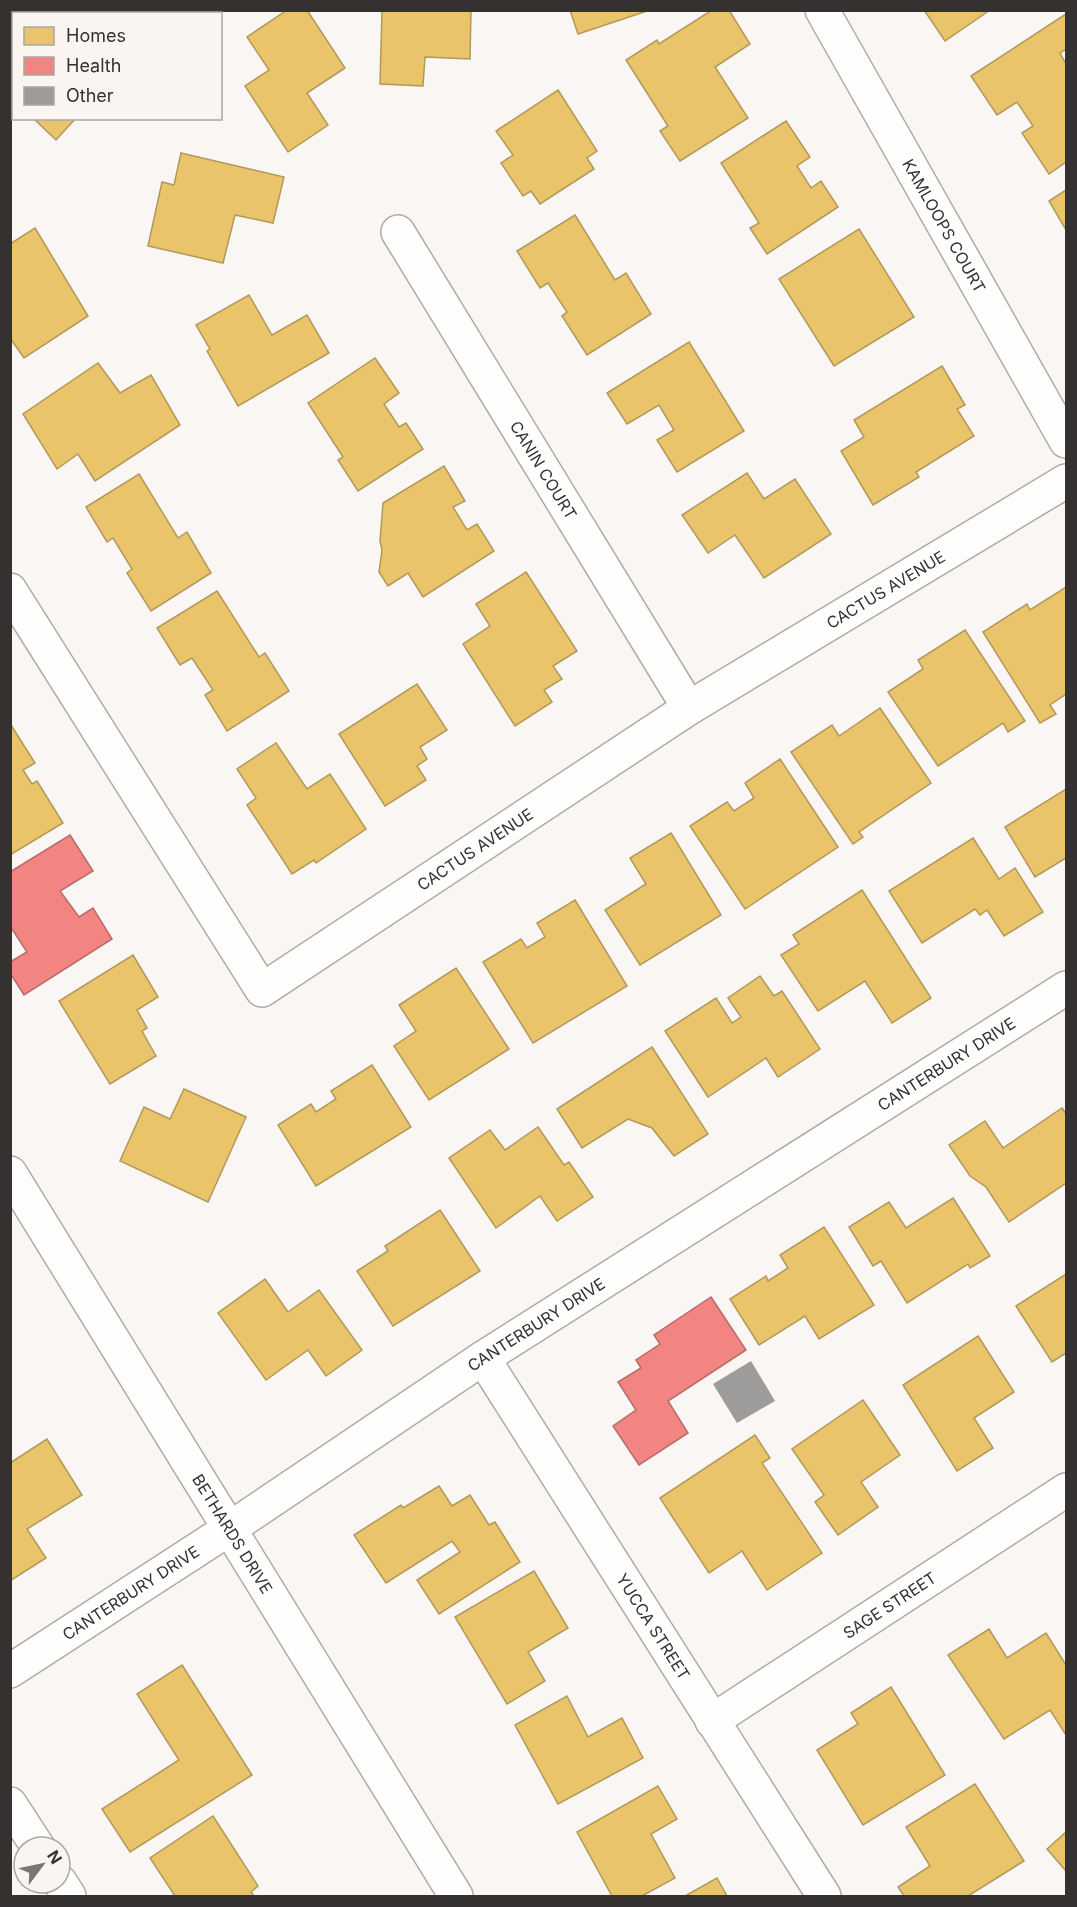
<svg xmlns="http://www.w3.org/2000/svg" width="1077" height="1907" font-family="Inter,sans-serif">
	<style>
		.homes { fill: #e9c46a; stroke: #b39859; stroke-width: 1.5 }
		.health { fill: #f28482; stroke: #b96b69; stroke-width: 1.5 }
		.building { fill: #9e9c9a }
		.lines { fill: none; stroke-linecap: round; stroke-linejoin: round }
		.minor-casing { stroke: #aeabaa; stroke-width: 36 }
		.tertiary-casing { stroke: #aeabaa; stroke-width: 36 }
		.minor { stroke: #fefefd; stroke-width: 33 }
		.tertiary { stroke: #fefefd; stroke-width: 33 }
		.labels { text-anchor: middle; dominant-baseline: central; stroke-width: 6; stroke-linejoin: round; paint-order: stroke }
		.street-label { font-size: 16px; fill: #343130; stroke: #fbf5f2 }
	</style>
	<rect width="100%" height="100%" fill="#f9f6f4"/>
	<!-- homes -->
	<g class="homes">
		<path d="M59,10H90L94,14H56Z"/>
		<path d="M287,10H307L345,68L307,93L328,125L288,152L245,86L269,70L247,37Z"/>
		<path d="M382,10H471L470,59L425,57L423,86L380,84Z"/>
		<path d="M570,10H650L578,34Z"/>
		<path d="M712,10H729L750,44L715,67L748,118L680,161L660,131L668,126L626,60L657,40L659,44Z"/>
		<path d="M924,10H990L945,41Z"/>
		<path d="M1066,14V49L1060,53L1066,64V162L1049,174L1022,133L1033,126L1017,102L997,115L971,76Z"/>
		<path d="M14,45V101L10,98V48Z"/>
		<path d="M558,90L597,151L587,158L594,169L540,204L531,191L523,196L501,163L513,155L496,131Z"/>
		<path d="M33,118H76L56,140Z"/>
		<path d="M786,121L810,157L797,166L811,188L821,181L838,207L767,254L750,228L759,223L721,163Z"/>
		<path d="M181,153L284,177L273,223L235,215L223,263L148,246L162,182L174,185Z"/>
		<path d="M1066,190V230L1049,201Z"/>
		<path d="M575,215L615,280L626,273L651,314L587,355L562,316L567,312L548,283L540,288L517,251Z"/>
		<path d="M35,228L88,316L24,358L10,338V244Z"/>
		<path d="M859,229L914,317L834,366L779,279Z"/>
		<path d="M249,295L272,335L307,315L329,353L238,406L207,351L210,349L196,325Z"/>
		<path d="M689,342L744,431L677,472L657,440L674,430L659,405L627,424L607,393Z"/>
		<path d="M375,358L399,393L384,404L399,427L406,423L423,449L358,491L338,460L343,457L308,403Z"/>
		<path d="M98,363L120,393L151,375L180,425L95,481L78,454L57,469L23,414Z"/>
		<path d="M942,366L965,405L957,409L974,436L916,472L919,477L873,505L841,451L864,437L854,420Z"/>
		<path d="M444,466L465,501L453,507L467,530L477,524L494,551L423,597L408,573L388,586L379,572L382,550L380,541L383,503Z"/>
		<path d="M747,473L764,499L795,479L831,534L764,578L735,535L708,553L682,515Z"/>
		<path d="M139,474L178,538L187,532L211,573L151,611L127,573L132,569L113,538L107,542L86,507Z"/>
		<path d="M526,572L577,651L553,666L562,679L544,690L552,702L515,726L463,644L490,626L476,604Z"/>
		<path d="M1066,587V694L1050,705L1056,714L1040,723L983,632L1027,604L1030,610Z"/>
		<path d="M217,591L259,657L265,653L289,691L227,731L205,695L213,690L192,658L180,665L157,628Z"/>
		<path d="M965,630L1025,721L1008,732L1003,723L938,766L888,692L923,669L918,660Z"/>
		<path d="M417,684L447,730L420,747L427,759L417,766L426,780L385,806L339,734Z"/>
		<path d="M880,708L931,783L859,832L863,837L853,844L791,752L832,725L839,736Z"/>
		<path d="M11,725L35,763L23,770L32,784L37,781L63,823L10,855Z"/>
		<path d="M276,743L307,789L330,774L366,829L316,863L314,860L292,874L247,805L256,798L237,769Z"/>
		<path d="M780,759L838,847L745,909L690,826L727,802L734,811L754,798L745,783Z"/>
		<path d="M1066,789V858L1035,877L1005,827Z"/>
		<path d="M671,833L721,915L640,965L605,910L646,884L630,858Z"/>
		<path d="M973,838L999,879L1015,868L1043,912L1004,936L987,910L980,915L975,909L922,943L889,891Z"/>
		<path d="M862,890L931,998L892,1023L865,981L818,1011L781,955L799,944L793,935Z"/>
		<path d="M575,900L627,986L533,1043L483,962L521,939L527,948L545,937L537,923Z"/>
		<path d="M133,955L158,997L137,1010L147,1028L142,1031L156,1056L110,1084L59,1001Z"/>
		<path d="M456,968L509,1049L429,1100L394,1046L416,1031L399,1005Z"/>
		<path d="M760,976L774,996L782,991L820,1049L778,1077L766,1058L708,1097L665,1031L716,998L732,1023L741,1017L728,998Z"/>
		<path d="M652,1047L708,1134L674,1156L652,1128L628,1119L582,1148L557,1109Z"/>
		<path d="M372,1065L411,1127L316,1186L278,1125L311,1104L316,1112L336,1099L331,1091Z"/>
		<path d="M184,1089L246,1117L208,1202L120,1161L144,1107L170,1119Z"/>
		<path d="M1062,1108L1066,1114V1183L1009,1222L986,1187L970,1176L949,1145L985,1121L1003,1148Z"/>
		<path d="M538,1127L564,1165L569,1162L593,1197L557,1221L540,1196L496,1228L449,1158L490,1130L505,1150Z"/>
		<path d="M953,1198L990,1256L970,1268L968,1264L907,1303L881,1261L873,1266L849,1227L889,1202L906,1228Z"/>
		<path d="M440,1210L480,1271L393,1326L357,1271L388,1251L385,1246Z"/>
		<path d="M824,1227L874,1305L819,1339L805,1316L759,1345L730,1299L766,1276L768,1281L788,1268L780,1255Z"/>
		<path d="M1066,1274V1353L1052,1362L1016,1306Z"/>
		<path d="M265,1279L288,1312L319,1290L362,1350L326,1376L308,1350L266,1380L218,1313Z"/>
		<path d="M978,1336L1014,1392L974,1418L993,1448L957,1471L903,1385Z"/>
		<path d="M863,1400L900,1455L861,1482L878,1507L838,1535L815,1502L824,1495L792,1449Z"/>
		<path d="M755,1435L770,1458L762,1463L822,1553L767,1590L742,1551L709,1573L660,1498Z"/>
		<path d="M47,1439L82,1495L27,1529L46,1558L10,1581V1463Z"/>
		<path d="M439,1486L452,1506L470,1495L489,1525L495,1522L520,1562L439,1614L417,1580L460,1552L452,1541L386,1583L354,1535L401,1505L403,1508Z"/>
		<path d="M534,1571L568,1628L528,1652L545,1681L507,1704L455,1617Z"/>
		<path d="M989,1629L1007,1658L1046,1633L1066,1665V1735L1050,1710L1004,1739L948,1655Z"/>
		<path d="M182,1665L252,1775L130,1852L102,1809L179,1760L137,1694Z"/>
		<path d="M891,1687L945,1775L863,1825L817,1750L858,1724L851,1713Z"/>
		<path d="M567,1696L588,1737L622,1718L643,1758L558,1804L515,1725Z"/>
		<path d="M975,1784L1024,1861L968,1896H904L898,1887L930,1866L906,1827Z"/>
		<path d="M658,1786L677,1819L651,1834L675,1878L642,1896H612L577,1832Z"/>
		<path d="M213,1816L258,1886L251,1892L254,1896H175L150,1858Z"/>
		<path d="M1066,1832V1871L1047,1849Z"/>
		<path d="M717,1878L727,1896H685Z"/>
	</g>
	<!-- health -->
	<g class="health">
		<path d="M70,835L93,871L60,891L79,917L93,908L112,939L24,995L10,973V962L27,952L10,926V872Z"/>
		<path d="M711,1297L746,1350L668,1401L688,1433L639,1465L613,1426L636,1410L618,1382L641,1368L636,1360L660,1344L654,1335Z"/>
	</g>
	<!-- building -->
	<path class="building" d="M751,1361L775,1401L737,1423L713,1384Z"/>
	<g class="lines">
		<!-- minor casing -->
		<g class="minor-casing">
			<g id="minor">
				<path id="s1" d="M822,10L1066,441"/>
				<path id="s2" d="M398,232L689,708"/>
				<path id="s3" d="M10,590L262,990L689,708L1066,481"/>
				<path id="s4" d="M483,1358L824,1896"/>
				<path id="s5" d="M10,1671L229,1529L483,1358L1066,988"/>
				<path id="s6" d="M712,1721L1066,1490"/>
				<path d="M10,1804L38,1847"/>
				<path d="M60,1882L69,1896"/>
			</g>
		</g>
		<!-- tertiary casing -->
		<g class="tertiary-casing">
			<g id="tertiary">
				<path id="s7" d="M10,1173L456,1896"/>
			</g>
		</g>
		<!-- minor -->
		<use href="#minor" class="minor"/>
		<!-- tertiary -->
		<use href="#tertiary" class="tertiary"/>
	</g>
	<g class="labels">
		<!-- street labels -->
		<g class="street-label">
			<text stroke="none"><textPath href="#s1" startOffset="248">KAMLOOPS COURT</textPath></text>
			<text stroke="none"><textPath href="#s2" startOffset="279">CANIN COURT</textPath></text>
			<text stroke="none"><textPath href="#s3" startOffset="1214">CACTUS AVENUE</textPath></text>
			<text stroke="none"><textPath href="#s3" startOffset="728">CACTUS AVENUE</textPath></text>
			<text stroke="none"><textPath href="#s5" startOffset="1116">CANTERBURY DRIVE</textPath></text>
			<text stroke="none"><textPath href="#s5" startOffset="630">CANTERBURY DRIVE</textPath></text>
			<text stroke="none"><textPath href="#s7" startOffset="424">BETHARDS DRIVE</textPath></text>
			<text stroke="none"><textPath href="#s5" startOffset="144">CANTERBURY DRIVE</textPath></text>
			<text stroke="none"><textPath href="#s6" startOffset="212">SAGE STREET</textPath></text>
			<text stroke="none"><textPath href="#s4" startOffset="318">YUCCA STREET</textPath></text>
		</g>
	</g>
	<!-- border -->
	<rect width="1077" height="1907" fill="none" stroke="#343130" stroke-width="24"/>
	<!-- legend -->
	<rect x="12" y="12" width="210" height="108" fill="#fbf5f2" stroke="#aba7a4" stroke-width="1.5"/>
	<rect x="24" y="27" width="30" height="18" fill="#e9c46a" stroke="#aba7a4" stroke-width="1.5"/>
	<text x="66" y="42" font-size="18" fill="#343130">Homes</text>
	<rect x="24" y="57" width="30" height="18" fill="#f28482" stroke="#aba7a4" stroke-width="1.5"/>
	<text x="66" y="72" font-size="18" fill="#343130">Health</text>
	<rect x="24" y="87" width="30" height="18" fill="#9e9c9a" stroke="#aba7a4" stroke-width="1.5"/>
	<text x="66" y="102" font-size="18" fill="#343130">Other</text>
	<!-- north arrow -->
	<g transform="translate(42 1865) rotate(58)"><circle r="28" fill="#fbf5f2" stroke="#aba7a4" stroke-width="1.5"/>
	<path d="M0-4.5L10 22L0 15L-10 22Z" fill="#797675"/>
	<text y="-9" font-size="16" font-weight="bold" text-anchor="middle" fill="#343130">N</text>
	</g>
</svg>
